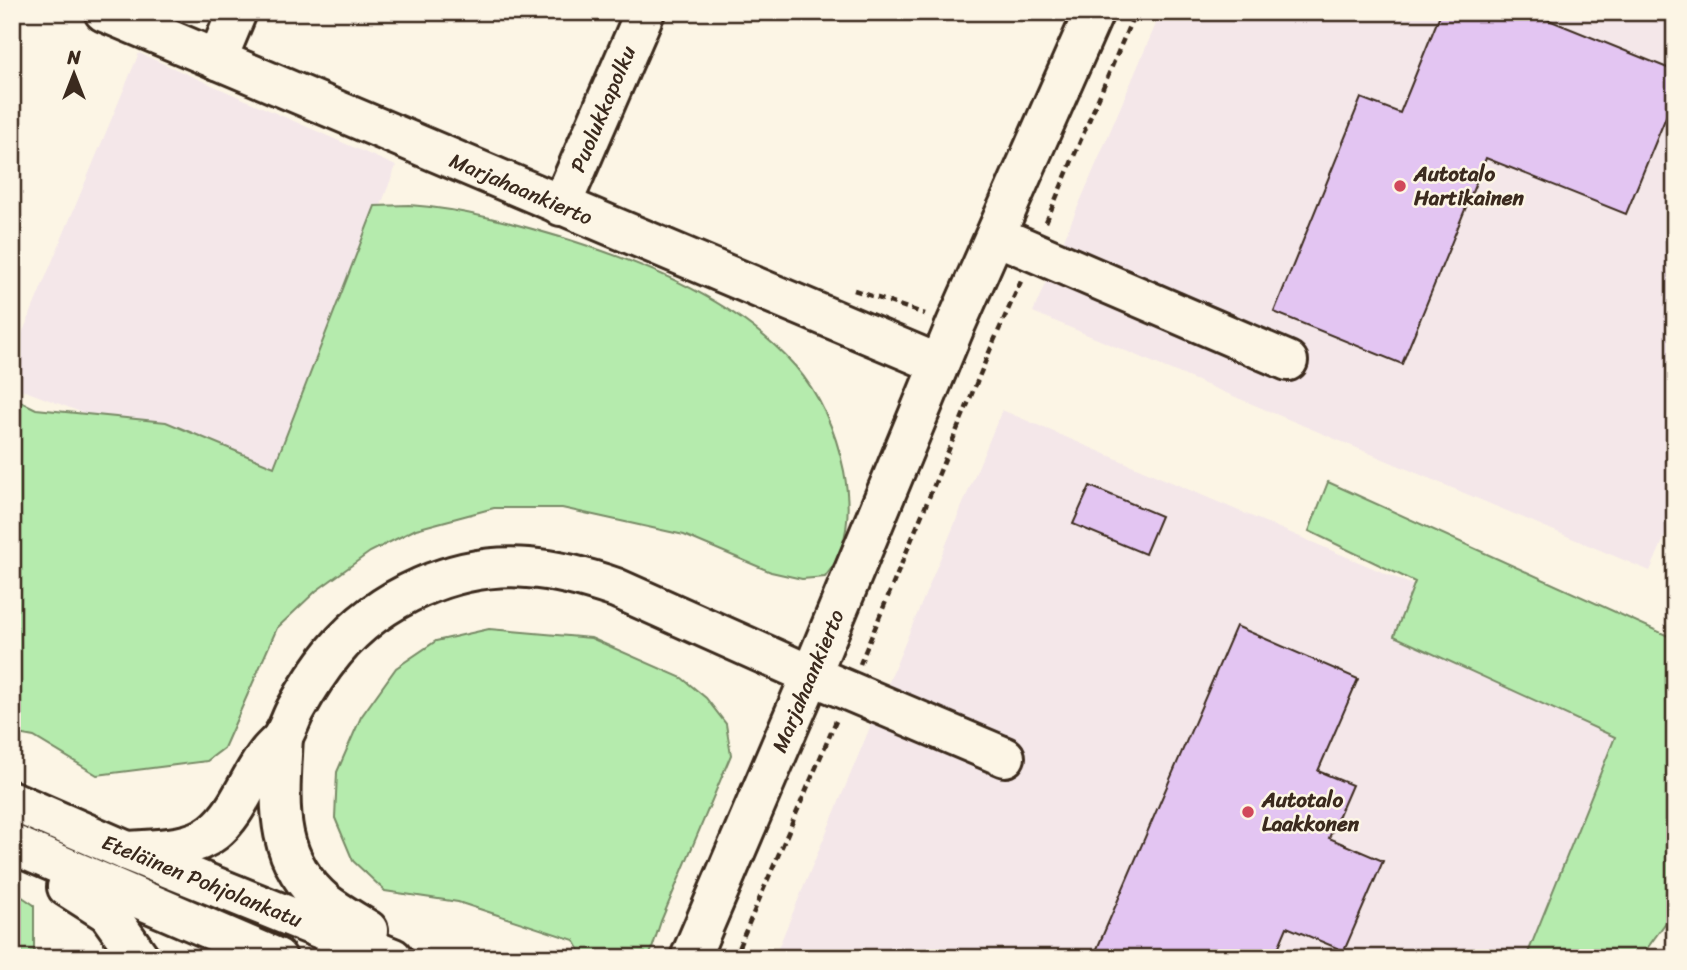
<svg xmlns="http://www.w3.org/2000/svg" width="1687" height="970" font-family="Sriracha,sans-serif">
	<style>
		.built { fill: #f4e7e9 }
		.green { fill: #b5ebad; stroke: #788a66; stroke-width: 2 }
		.building { fill: #e3c5f2; stroke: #3b2a1e; stroke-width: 2 }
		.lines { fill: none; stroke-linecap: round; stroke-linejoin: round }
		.minor-casing { stroke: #3b2a1e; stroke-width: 44 }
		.major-casing { stroke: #3b2a1e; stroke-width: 44 }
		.path { stroke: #3b2a1e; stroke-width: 4.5; stroke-dasharray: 7 5; stroke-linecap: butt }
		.minor { stroke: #fcf5e5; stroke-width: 38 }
		.major { stroke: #fcf5e5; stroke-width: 38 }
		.poi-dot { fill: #d1495b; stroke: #fcf5e5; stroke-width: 2.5 }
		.labels { text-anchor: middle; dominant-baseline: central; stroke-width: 5; stroke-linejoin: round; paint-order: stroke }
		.street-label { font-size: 21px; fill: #3b2a1e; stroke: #fcf5e5 }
		.poi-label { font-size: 21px; font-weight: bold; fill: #3b2a1e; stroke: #fcf5e5; text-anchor: start }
	</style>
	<rect width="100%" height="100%" fill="#fcf5e5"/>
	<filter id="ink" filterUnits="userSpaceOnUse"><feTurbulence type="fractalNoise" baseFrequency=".0143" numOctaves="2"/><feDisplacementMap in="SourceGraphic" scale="14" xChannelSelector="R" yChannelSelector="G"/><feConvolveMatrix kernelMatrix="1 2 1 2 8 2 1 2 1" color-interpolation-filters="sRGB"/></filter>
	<g filter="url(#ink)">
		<!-- built -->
		<g class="built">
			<path d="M1161,12H1675V513L1650,571L1033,312Z"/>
			<path d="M139,53L396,166L274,485L12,386V358Z"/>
			<path d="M1002,410L1645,684L1529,958H774Z"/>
		</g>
		<!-- green -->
		<g class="green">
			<path d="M409,205C464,209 517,224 570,240C651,266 737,301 795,366C821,396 836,432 844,471C851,508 850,547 825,577L802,579L771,572L684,535L562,508H494L416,529L370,552L316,591L277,628L224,748L207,761L97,775L34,737L12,733V397L36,409L166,422L274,467L375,206Z"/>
			<path d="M1328,482L1668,636L1675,623V910L1640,958H1526L1615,737L1394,636L1415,582L1309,531Z"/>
			<path d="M489,629L591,638L682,678L706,698L726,724L731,755L661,921L649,958H584L574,940L458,902L385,891L353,861L335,818L337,772L361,717L396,668L436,641Z"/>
			<path d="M12,890L34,905V958H12Z"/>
		</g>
		<!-- building -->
		<g class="building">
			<path d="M1441,12H1529L1675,71V95L1626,214L1486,158L1402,364L1274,312L1361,98L1400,113Z"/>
			<path d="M1090,486L1161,516L1145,554L1073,524Z"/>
			<path d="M1236,626L1358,679L1318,771L1352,785L1329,838L1383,861L1344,951L1287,927L1274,958H1093Z"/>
		</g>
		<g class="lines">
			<!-- minor casing -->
			<g class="minor-casing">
				<g id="minor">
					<path d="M104,12L939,364"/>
					<path d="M217,60L237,12"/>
					<path d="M561,206L645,12"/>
					<path d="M997,236L1288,361"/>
					<path d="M811,675L1005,757"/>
					<path d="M690,958L811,675L956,324L1094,12"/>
				</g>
			</g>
			<!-- major casing -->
			<g class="major-casing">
				<g id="major">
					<path d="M283,736C280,800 271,857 326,903C339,913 354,921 368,930"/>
					<path d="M12,801L127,851L393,958"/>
					<path d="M12,844L277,958"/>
					<path d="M127,851C154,849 192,850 214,832C239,812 248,778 268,753C272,748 278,743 282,738C288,729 291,718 296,709C307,689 320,669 334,652C379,597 457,562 528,568C558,570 587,578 616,588L811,675"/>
					<path d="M67,887L108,913L140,958"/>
				</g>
			</g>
			<!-- path -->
			<g class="path">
				<path d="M1046,222L1135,12"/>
				<path d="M854,290L925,314"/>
				<path d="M860,664L993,343L1022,279"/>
				<path d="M734,958L836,721"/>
			</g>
			<!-- minor -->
			<use href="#minor" class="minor"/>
			<!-- major -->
			<use href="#major" class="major"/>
		</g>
	</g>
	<!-- markers -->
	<g class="poi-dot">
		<circle cx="1400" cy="186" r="7"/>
		<circle cx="1248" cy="812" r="7"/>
	</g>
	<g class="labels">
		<!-- street labels -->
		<g class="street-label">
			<text transform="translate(603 109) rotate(-67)">Puolukkapolku</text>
			<text transform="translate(521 189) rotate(23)">Marjahaankierto</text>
			<text transform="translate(808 681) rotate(-67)">Marjahaankierto</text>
			<text transform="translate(202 881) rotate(22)">Eteläinen Pohjolankatu</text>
		</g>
		<!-- poi labels -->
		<g class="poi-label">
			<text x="1414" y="174">Autotalo<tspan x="1414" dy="24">Hartikainen</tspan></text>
			<text x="1262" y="800">Autotalo<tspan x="1262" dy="24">Laakkonen</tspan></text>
		</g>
	</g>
	<!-- margin -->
	<rect width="1687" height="970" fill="none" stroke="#fcf5e5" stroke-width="42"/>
	<rect x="21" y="21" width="1645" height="928" fill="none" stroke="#3b2a1e" stroke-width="2.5" filter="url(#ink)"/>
	<!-- north arrow -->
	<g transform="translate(74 74)" stroke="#fcf5e5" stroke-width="5" paint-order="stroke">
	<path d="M0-5L12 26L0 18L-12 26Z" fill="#3b2a1e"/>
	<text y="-10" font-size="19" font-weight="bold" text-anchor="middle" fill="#3b2a1e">N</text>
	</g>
</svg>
